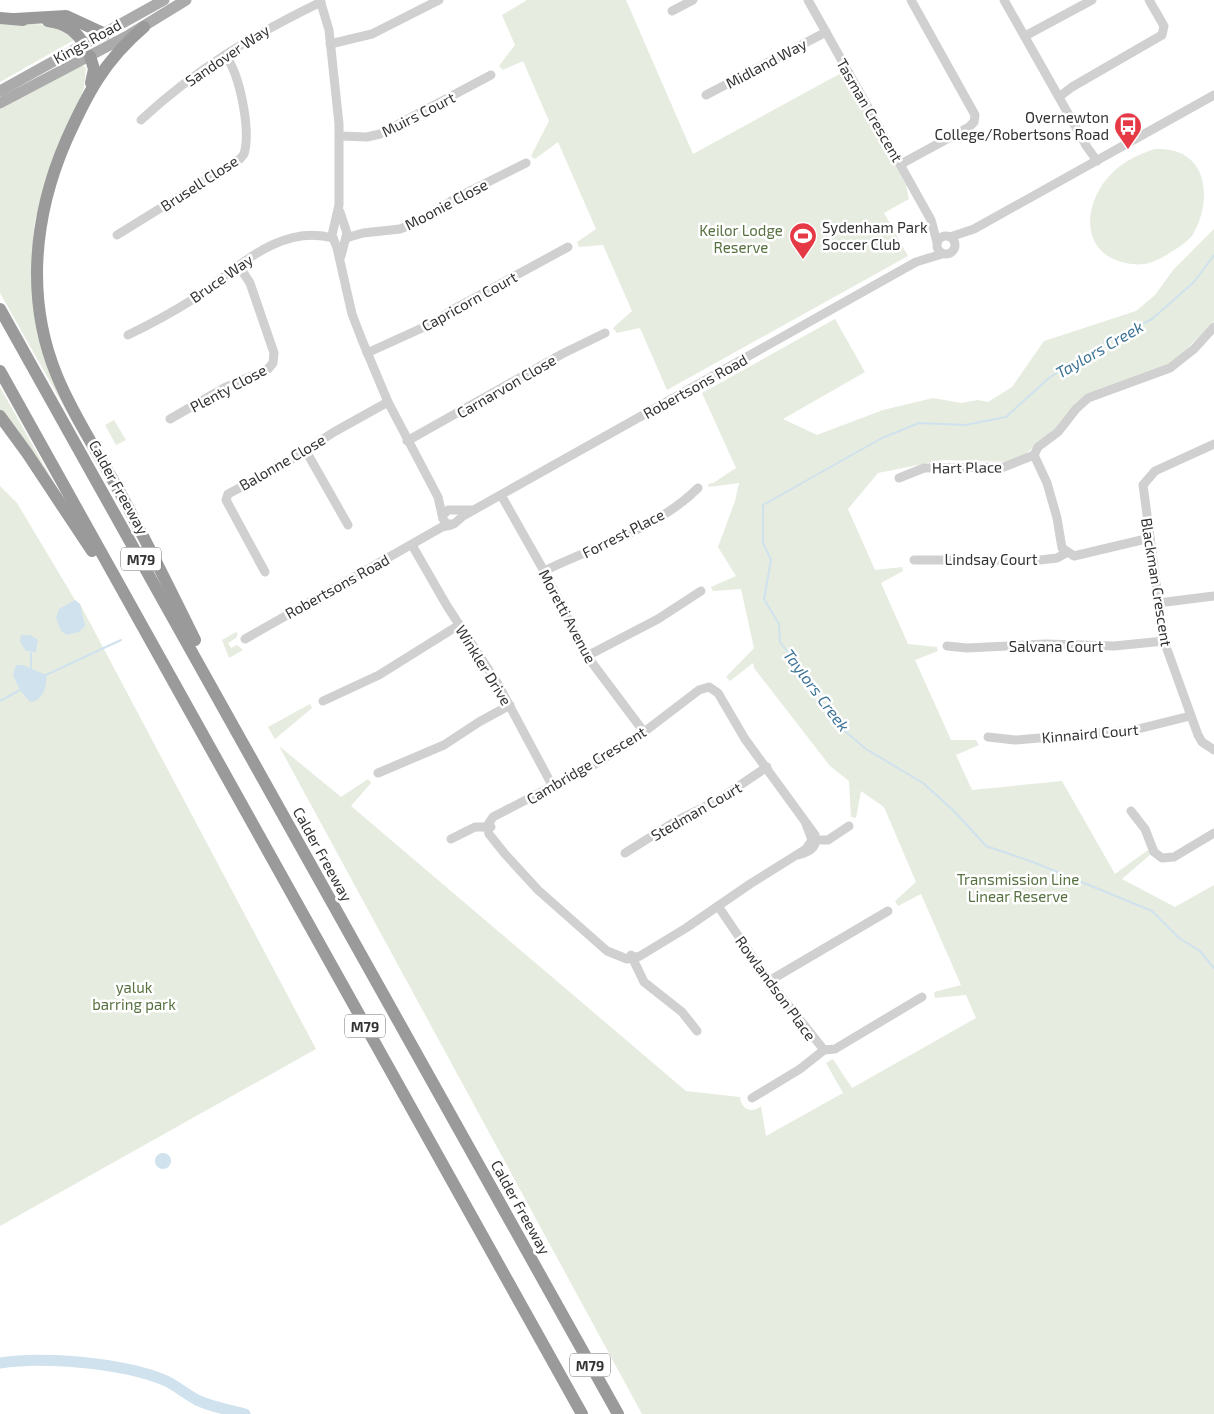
<svg xmlns="http://www.w3.org/2000/svg" width="1214" height="1414" font-family="'Exo 2',sans-serif">
	<style>
		.green { fill: #e6ecdf }
		.water { fill: #cfe2ee }
		.lines { fill: none; stroke-linecap: round; stroke-linejoin: round }
		.stream { stroke: #cfe2ee; stroke-width: 2 }
		.river { stroke: #cfe2ee; stroke-width: 11 }
		.minor { stroke: #d0d0d0; stroke-width: 9 }
		.major { stroke: #ababab; stroke-width: 11 }
		.highway { stroke: #9a9a9a; stroke-width: 12 }
		.labels { text-anchor: middle; dominant-baseline: central; stroke-width: 5; stroke-linejoin: round; paint-order: stroke }
		.shield { fill: #fff; stroke: #707070; stroke-width: 1 }
		.shield-label { font-size: 14px; font-weight: bold; fill: #333 }
		.street-label { font-size: 15px; fill: #333; stroke: #fff }
		.poi-label { font-size: 15px; fill: #333; stroke: #fff; text-anchor: end }
		.park-label { font-size: 15px; fill: #56703f; stroke: #fff }
		.water-label { font-size: 16px; font-style: italic; fill: #3f7597; stroke: #fff }
	</style>
	<rect width="100%" height="100%" fill="#fff"/>
	<!-- green -->
	<g class="green">
		<path d="M527,0H626L693,154L843,72L906,185L909,199L884,213L908,256L667,390L640,328L617,333L613,328L632,311L603,245L579,247L577,242L596,229L558,142L535,159L531,156L549,121L523,61L503,70L499,66L515,45L502,15Z"/>
		<path d="M0,22L50,25L76,39L0,82Z"/>
		<path d="M82,65L86,68L84,88L45,181L34,225L32,271L40,335L154,566L0,293V108Z"/>
		<path d="M1155,149C1208,146 1214,199 1192,236C1186,243 1176,249 1168,254C1156,261 1146,266 1132,264C1079,258 1081,204 1112,173C1124,161 1139,154 1155,149Z"/>
		<path d="M1214,229V321L1178,358L1164,367L1085,395L1075,404L1059,426L1024,455L1009,462L943,460L878,473L848,509L875,570L902,567L903,571L881,583L908,644L937,647L938,651L915,660L951,740H976L979,745L956,755L972,790L1062,781L1115,874L1148,850L1151,854L1122,879L1175,907L1214,885V1414H642L279,746L341,797L368,779L371,783L351,806L686,1091L740,1097C741,1109 752,1114 761,1106L766,1136L843,1093L826,1063L833,1059L852,1088L976,1018L966,995L935,998L934,992L961,985L921,894L898,906L895,901L916,882L884,807L861,791L856,818L851,817L849,781L830,766L754,668L753,663L730,681L726,677L754,648L741,589L713,591L711,587L736,576L718,547L735,501L739,483L709,487L708,484L713,483L736,468L702,393L835,319L865,372L783,419L817,435L883,410L933,398L961,403L978,400L988,402L1012,387L1044,341L1136,311L1155,295L1174,269Z"/>
		<path d="M0,387L55,485L0,411Z"/>
		<path d="M114,420L126,440L116,445L105,425Z"/>
		<path d="M0,486L17,503L75,600L80,604L316,1049L0,1226Z"/>
		<path d="M236,632L238,633L236,638L228,643L231,648L237,645L243,650L229,658L222,640Z"/>
		<path d="M310,704L312,708L275,739L268,727Z"/>
	</g>
	<!-- water -->
	<g class="water">
		<path d="M75,600L80,604L85,626L79,632L67,635L61,631L56,618L59,609Z"/>
		<path d="M21,635H30L38,640L36,652L26,651L20,642Z"/>
		<path d="M16,665H23L46,675C47,685 43,702 30,702L20,690L13,675Z"/>
		<circle cx="163" cy="1161" r="8"/>
	</g>
	<g class="lines">
		<!-- stream -->
		<g class="stream">
			<path d="M1214,255L1194,282L1152,319L1090,351L1049,378L1006,417L965,425L919,423L882,438L763,505V543L771,560L764,599L779,624L780,642L808,678L827,709L846,732L866,749L923,783L954,811L986,846L1033,862L1152,911L1179,938L1200,951L1214,968"/>
			<path d="M31,668V653"/>
			<path d="M46,675L121,640"/>
			<path d="M0,701L20,690"/>
		</g>
		<!-- river -->
		<path class="river" d="M0,1363C43,1356 123,1363 164,1380C176,1385 185,1394 197,1400C211,1407 230,1410 245,1414"/>
		<!-- minor -->
		<g class="minor">
			<path d="M320,0L329,30L339,124V205L332,235L337,248L352,314L362,340L388,402L438,497L443,519L447,524H454L463,516L916,262L942,254"/>
			<path d="M808,0L931,220L937,242"/>
			<path d="M1004,0L1087,147L1097,161"/>
			<path d="M672,11L693,0"/>
			<path d="M1025,36L1092,0"/>
			<path d="M330,44L372,34L439,0"/>
			<path d="M706,95L826,32"/>
			<path d="M1059,97L1072,87L1162,35L1164,26L1149,0"/>
			<path d="M141,120C196,69 253,35 321,2"/>
			<path d="M340,136L367,137L380,134L491,75"/>
			<path d="M901,164L969,127L974,122L975,115L911,0"/>
			<path d="M340,212L347,233L341,256"/>
			<path d="M117,235L240,159L244,154C251,130 240,74 225,55"/>
			<circle cx="946" cy="245" r="9"/>
			<path d="M950,237L974,229L1214,95"/>
			<path d="M346,238L363,233L400,229L420,221L456,198L526,163"/>
			<path d="M128,335C151,324 173,312 195,298C236,270 279,223 333,238"/>
			<path d="M367,353L433,323L454,309L568,247"/>
			<path d="M170,419L224,388L268,369L273,363L274,353L250,283L239,266"/>
			<path d="M407,441L562,354L605,333"/>
			<path d="M1214,444L1155,471L1143,485L1164,641L1198,735L1202,742L1214,750"/>
			<path d="M306,451L348,525"/>
			<path d="M899,478L924,468L1004,467L1034,455"/>
			<path d="M501,495L544,571L587,656L644,732"/>
			<path d="M443,515L448,510H471"/>
			<path d="M1150,538L1074,556L1062,548L1057,518L1047,483L1034,455L1038,447L1058,432L1076,409L1088,398L1170,368L1194,349L1214,327"/>
			<path d="M412,545L447,606L498,684L553,787"/>
			<path d="M914,560H1040L1057,558L1066,553"/>
			<path d="M544,571C595,546 657,529 698,488"/>
			<path d="M265,572L226,500L228,494L283,465L334,432L388,402"/>
			<path d="M1158,603L1214,596"/>
			<path d="M245,639L442,527L451,525"/>
			<path d="M947,646L967,648L1045,644L1114,646L1164,641"/>
			<path d="M587,656L658,619L701,591"/>
			<path d="M323,701L379,675L459,625"/>
			<path d="M988,737L1015,740L1134,730L1190,716"/>
			<path d="M378,773L444,745L479,722L510,705"/>
			<path d="M1131,811L1145,829L1154,852L1162,858L1174,857L1214,833"/>
			<path d="M451,839L475,827H491"/>
			<path d="M812,840H828L849,826"/>
			<path d="M625,853L676,821L718,800L767,767"/>
			<path d="M798,855C809,852 818,848 815,835L745,739L718,693L709,687L699,690L644,732L597,763L493,817L487,826L489,834L505,854L538,890L607,951L627,959L640,956L686,928L750,884L806,849L812,840L806,824"/>
			<path d="M718,906L769,981L824,1050L835,1049L922,997"/>
			<path d="M631,955L644,982L682,1012L697,1031"/>
			<path d="M769,981L888,911"/>
			<path d="M752,1098L800,1069L824,1050"/>
		</g>
		<!-- major -->
		<g class="major">
			<path d="M0,91L164,0"/>
			<path d="M0,103L129,35L186,0"/>
		</g>
		<!-- highway -->
		<g class="highway">
			<path d="M0,18L23,20"/>
			<path d="M15,19L66,16L105,34"/>
			<path d="M48,21C64,23 77,31 84,45"/>
			<path d="M144,27C104,61 87,94 66,141C34,215 25,299 57,376C73,415 97,451 118,489C145,538 170,589 195,640"/>
			<path d="M90,56L94,69L91,83"/>
			<path d="M0,309L618,1414"/>
			<path d="M0,371L582,1414"/>
			<path d="M0,416L27,453L92,551"/>
		</g>
	</g>
	<!-- icons -->
	<defs>
		<g id="bus-pin" transform="scale(1.4375)"><path d="M0 17L-7.5 6A9.5 9.5 0 1 1 7.5 6Z" fill="#e63946" stroke="#fff"/><path d="M-5-6H5V4H4V6H2V4H-2V6H-4V4H-5ZM-3.5-4V0h7V-4ZM-3.5 1.2v1.5H-2V1.2ZM2 1.2v1.5H3.5V1.2Z" fill="#fff"/></g>
		<g id="stadium-pin" transform="scale(1.4375)"><path d="M0 17L-7.5 6A9.5 9.5 0 1 1 7.5 6Z" fill="#e63946" stroke="#fff"/><path d="M0-5a6.5 5 0 1 0 0 10a6.5 5 0 1 0 0-10ZM-3.5-1.8h7v3.6h-7Z" fill="#fff"/></g>
	</defs>
	<g fill-rule="evenodd">
		<use href="#bus-pin" x="1128" y="126"/>
		<use href="#stadium-pin" x="803" y="236"/>
	</g>
	<g class="labels">
		<!-- shield labels -->
		<g class="shield">
			<rect x="121" y="547.5" width="40" height="23" rx="4"/>
			<rect x="345" y="1014.5" width="40" height="23" rx="4"/>
			<rect x="570" y="1353.5" width="40" height="23" rx="4"/>
		</g>
		<g class="shield-label">
			<text x="141" y="559">M79</text>
			<text x="365" y="1026">M79</text>
			<text x="590" y="1365">M79</text>
		</g>
		<!-- street labels -->
		<g class="street-label">
			<text transform="translate(87 41) rotate(-29)">Kings Road</text>
			<text transform="translate(227 55) rotate(-34)">Sandover Way</text>
			<text transform="translate(766 63) rotate(-28)">Midland Way</text>
			<text transform="translate(870 110) rotate(60)">Tasman Crescent</text>
			<text transform="translate(418 114) rotate(-27)">Muirs Court</text>
			<text transform="translate(199 183) rotate(-33)">Brusell Close</text>
			<text transform="translate(446 204) rotate(-28)">Moonie Close</text>
			<text transform="translate(221 278) rotate(-35)">Bruce Way</text>
			<text transform="translate(469 301) rotate(-29)">Capricorn Court</text>
			<text transform="translate(506 386) rotate(-30)">Carnarvon Close</text>
			<text transform="translate(695 386) rotate(-29)">Robertsons Road</text>
			<text transform="translate(228 388) rotate(-28)">Plenty Close</text>
			<text transform="translate(282 462) rotate(-30)">Balonne Close</text>
			<text transform="translate(967 467) rotate(-1)">Hart Place</text>
			<text transform="translate(119 487) rotate(61)">Calder Freeway</text>
			<text transform="translate(623 533) rotate(-27)">Forrest Place</text>
			<text x="991" y="559">Lindsay Court</text>
			<text transform="translate(1157 582) rotate(81)">Blackman Crescent</text>
			<text transform="translate(337 586) rotate(-29)">Robertsons Road</text>
			<text transform="translate(568 616) rotate(62)">Moretti Avenue</text>
			<text x="1056" y="646">Salvana Court</text>
			<text transform="translate(484 665) rotate(58)">Winkler Drive</text>
			<text transform="translate(1090 733) rotate(-5)">Kinnaird Court</text>
			<text transform="translate(586 765) rotate(-31)">Cambridge Crescent</text>
			<text transform="translate(696 811) rotate(-30)">Stedman Court</text>
			<text transform="translate(323 854) rotate(61)">Calder Freeway</text>
			<text transform="translate(776 988) rotate(54)">Rowlandson Place</text>
			<text transform="translate(521 1207) rotate(61)">Calder Freeway</text>
		</g>
		<!-- poi labels -->
		<g class="poi-label">
			<text x="1109" y="117">Overnewton<tspan x="1109" dy="17">College/Robertsons Road</tspan></text>
			<text x="822" y="227" text-anchor="start">Sydenham Park<tspan x="822" dy="17">Soccer Club</tspan></text>
		</g>
		<!-- park labels -->
		<g class="park-label">
			<text x="741" y="230">Keilor Lodge<tspan x="741" dy="17">Reserve</tspan></text>
			<text x="1018" y="879">Transmission Line<tspan x="1018" dy="17">Linear Reserve</tspan></text>
			<text x="134" y="987">yaluk<tspan x="134" dy="17">barring park</tspan></text>
		</g>
		<!-- water labels -->
		<g class="water-label">
			<text transform="translate(1099 349) rotate(-30)">Taylors Creek</text>
			<text transform="translate(817 690) rotate(53)">Taylors Creek</text>
		</g>
	</g>
</svg>
